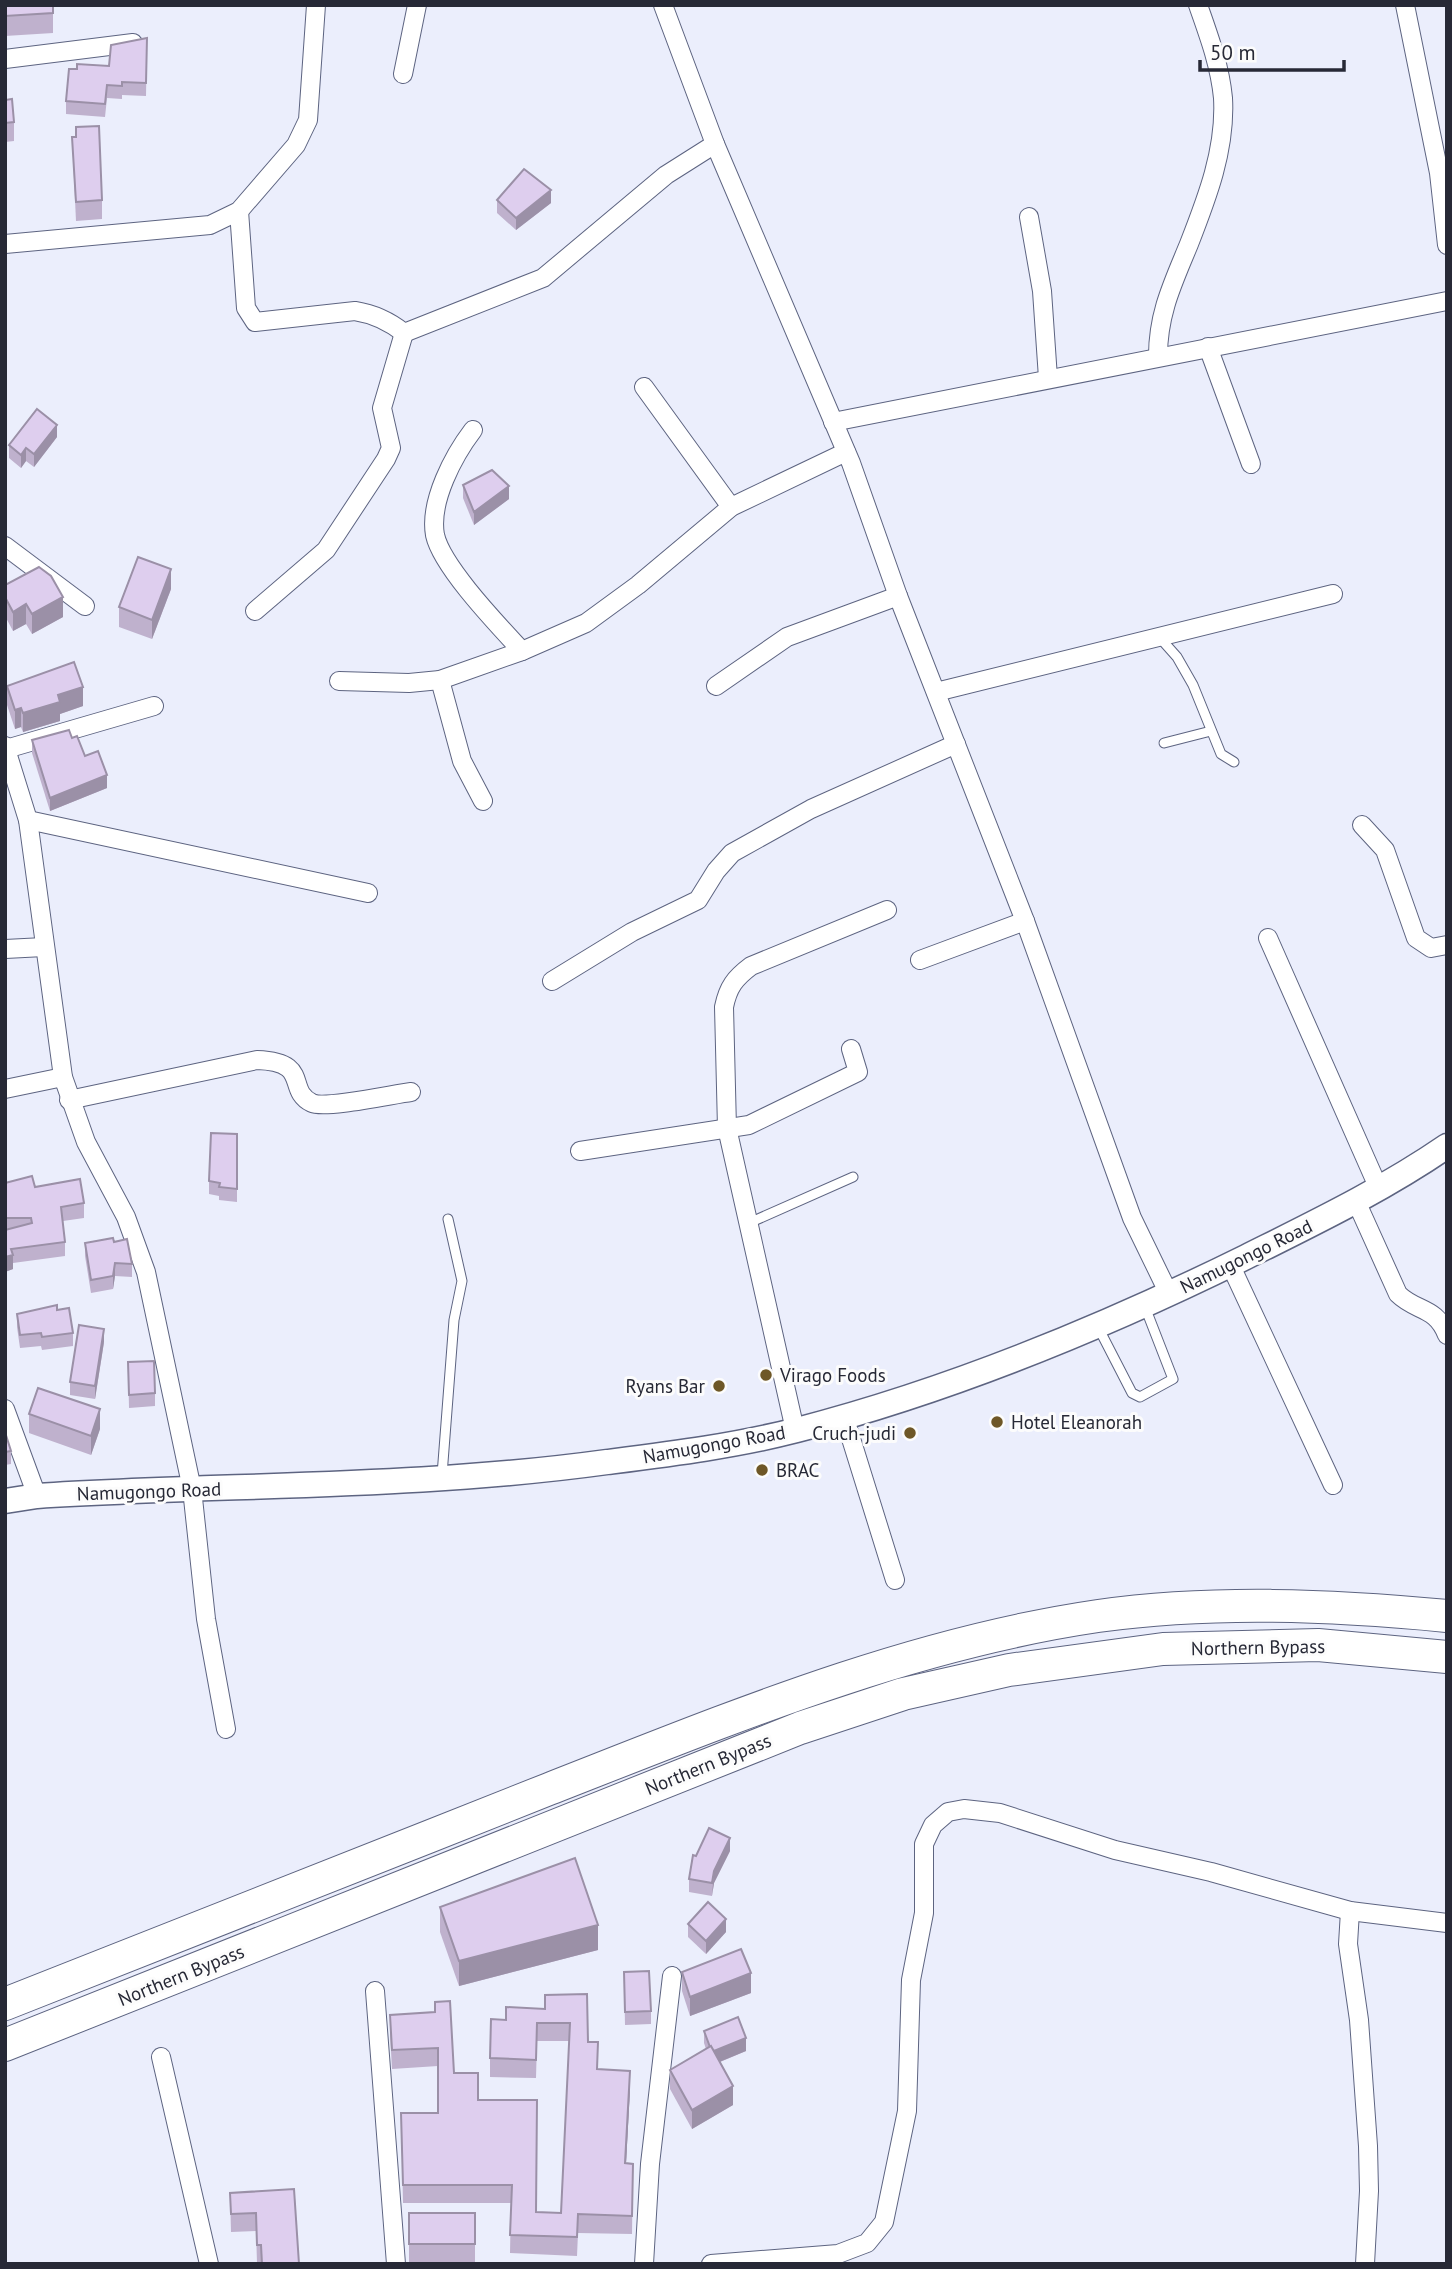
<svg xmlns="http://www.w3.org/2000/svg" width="1452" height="2269" font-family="'PT Sans',sans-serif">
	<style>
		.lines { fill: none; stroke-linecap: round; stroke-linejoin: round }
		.service-casing { stroke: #5d6481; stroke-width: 11 }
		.minor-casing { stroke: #5d6481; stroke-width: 20 }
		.secondary-casing { stroke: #5d6481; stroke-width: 27 }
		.motorway-casing { stroke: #5d6481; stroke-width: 34 }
		.service { stroke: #fff; stroke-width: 9 }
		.minor { stroke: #fff; stroke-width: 18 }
		.secondary { stroke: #fff; stroke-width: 24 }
		.motorway { stroke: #fff; stroke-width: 32 }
		.wall { fill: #bfb1cd }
		.shaded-wall { fill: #9b90a7 }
		.building { fill: #deceee; stroke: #9b90a7; stroke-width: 2 }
		.poi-dot { fill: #6e5727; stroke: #fcfcfc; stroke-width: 2.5 }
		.labels { text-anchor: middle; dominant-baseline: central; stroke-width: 6; stroke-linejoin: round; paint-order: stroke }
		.street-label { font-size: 19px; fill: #272936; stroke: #fcfcfc }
		.poi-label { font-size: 19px; fill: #272936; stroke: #fcfcfc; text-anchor: start }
	</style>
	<rect width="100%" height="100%" fill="#ebeefc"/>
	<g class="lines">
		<!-- service casing -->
		<g class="service-casing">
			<g id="service">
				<path d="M1161,639L1177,657L1193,685L1221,754L1234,762"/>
				<path d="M1164,743L1211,731"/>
				<path d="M749,1223L853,1177"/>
				<path d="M1098,1327L1132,1393L1140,1397L1173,1379L1145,1307"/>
				<path d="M442,1475L454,1320L462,1281L448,1219"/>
			</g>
		</g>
		<!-- minor casing -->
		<g class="minor-casing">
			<g id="minor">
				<path d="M663,5L715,144L851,463L898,596L1025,921L1132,1218L1169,1294"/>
				<path d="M1405,5L1439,173L1447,245"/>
				<path d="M5,59L133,43"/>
				<path d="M403,74L417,5"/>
				<path d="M239,211L246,308L255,322L355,311C374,314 389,321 404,333L543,278L666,175L715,144"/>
				<path d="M1029,217L1042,291L1048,378"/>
				<path d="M5,244L210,225L239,211L296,145L308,120L316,5"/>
				<path d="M1208,347L1251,464"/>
				<path d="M1158,356C1158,313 1173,283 1189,244C1207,198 1226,149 1223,98C1220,66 1209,36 1198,5"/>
				<path d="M644,387L731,507"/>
				<path d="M833,422L1447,301"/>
				<path d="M473,430C454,455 429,501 435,535C442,567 499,626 522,651L586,623L638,585L731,507L846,452"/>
				<path d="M5,546L85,606"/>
				<path d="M255,611L326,550L386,459L391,448L382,408L404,333"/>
				<path d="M440,680L462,761L483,801"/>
				<path d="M339,681L409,683L440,680L522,651"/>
				<path d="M716,686L787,637L898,596"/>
				<path d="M936,692L1333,594"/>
				<path d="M5,746L28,820L63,1077L86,1142L126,1217L146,1272L192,1489L206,1619L226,1729"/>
				<path d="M6,749L154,706"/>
				<path d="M28,820L368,893"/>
				<path d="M1362,825L1385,850L1416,938L1431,948L1447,945"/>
				<path d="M1268,938L1379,1189"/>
				<path d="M5,949L44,947"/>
				<path d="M920,960L1025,921"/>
				<path d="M552,981L632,932L698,900L716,871L732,853L811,809L956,744"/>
				<path d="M5,1089L63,1077"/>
				<path d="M69,1100L257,1060C312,1062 285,1090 312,1103C325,1109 394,1094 411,1092"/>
				<path d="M580,1151L749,1125L858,1072L851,1049"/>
				<path d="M1356,1201L1398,1294C1416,1312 1436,1306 1447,1335"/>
				<path d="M1230,1264L1333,1485"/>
				<path d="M5,1409L37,1496"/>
				<path d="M844,1416L895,1580"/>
				<path d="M795,1430L727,1128L724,1007C728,987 735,978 751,966L887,910"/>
				<path d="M1350,1911L1348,1944L1359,2020L1368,2146L1369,2191L1365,2264"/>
				<path d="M375,1991L396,2264"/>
				<path d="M161,2057L209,2264"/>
				<path d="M644,2264L650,2164L672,1976"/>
				<path d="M711,2264L838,2254L867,2243L884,2222L907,2111L911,1980L924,1913V1844L933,1825L948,1812L964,1809L1000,1813L1115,1850L1211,1872L1350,1911L1447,1923"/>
			</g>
		</g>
		<!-- secondary casing -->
		<g class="secondary-casing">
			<path id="secondary" d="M5,1501L37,1496C226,1484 419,1488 607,1462C670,1454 735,1446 797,1430C952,1390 1102,1328 1246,1257C1314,1223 1383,1190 1447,1146"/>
		</g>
		<!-- motorway casing -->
		<g class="motorway-casing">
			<g id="motorway">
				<path d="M5,2004C187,1932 368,1861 549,1789C728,1719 907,1644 1098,1616C1214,1600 1331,1605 1447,1616"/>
				<path d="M5,2045L800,1728L903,1694L1009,1670L1163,1649L1318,1645L1447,1657"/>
			</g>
		</g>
		<!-- service -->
		<use href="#service" class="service"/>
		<!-- minor -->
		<use href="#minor" class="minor"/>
		<!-- secondary -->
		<use href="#secondary" class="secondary"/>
		<!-- motorway -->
		<use href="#motorway" class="motorway"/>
	</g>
	<!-- wall -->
	<g class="wall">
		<path d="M5,5H53V33L5,36Z"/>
		<path d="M147,38L146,96L122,95V99L107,98L105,117L66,114V101L77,69L109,66Z"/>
		<path d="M5,100L14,122V141L5,142Z"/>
		<path d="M72,137H76L102,200V219L76,221Z"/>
		<path d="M497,200L551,203L516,230L497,213Z"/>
		<path d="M57,437L34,467L26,461L21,468L9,458V445Z"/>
		<path d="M463,485L509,499L474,525L463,498Z"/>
		<path d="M5,585L63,617L32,634L26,624L13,631L5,616Z"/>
		<path d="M171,589L152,639L119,627V607Z"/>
		<path d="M7,686L83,706L60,714V721L23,732L21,727L15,729L7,705Z"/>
		<path d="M72,738L107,788L50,811L32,753V740Z"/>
		<path d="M237,1134V1202L219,1200V1196L209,1194V1181Z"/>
		<path d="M5,1183L35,1187L84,1203V1218L63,1221L65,1242V1256L13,1263V1269L5,1272Z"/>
		<path d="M114,1242L132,1264V1277L115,1276L113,1289L91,1293L85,1256V1243Z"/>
		<path d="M57,1310L73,1333V1346L42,1350L41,1346L20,1348L17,1327V1314Z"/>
		<path d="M104,1342L95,1399L70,1395V1382Z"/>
		<path d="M128,1362L155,1393V1406L129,1408Z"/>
		<path d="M29,1414L100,1429L91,1455L29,1433Z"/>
		<path d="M5,1432L11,1451V1464L5,1465Z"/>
		<path d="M730,1851L714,1883L712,1896L689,1892V1879L696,1856Z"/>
		<path d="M440,1907L598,1950L459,1986L440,1932Z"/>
		<path d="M688,1924L726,1932L706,1954L688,1937Z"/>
		<path d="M624,1972L651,2011V2024L625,2025Z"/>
		<path d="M682,1972L751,1993L690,2016L682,1991Z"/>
		<path d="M545,1995L588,2042L598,2069L630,2089L626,2163L633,2164L632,2234L578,2233L577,2256L510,2253L511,2203H403L401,2113H438V2066L392,2069L390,2033V2015L435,2012L454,2073L478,2100L536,2212L561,2213L569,2041H537L536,2078L490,2077V2058L506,2020L545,2009Z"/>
		<path d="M704,2031L746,2051L720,2062L733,2105L692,2129L670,2089V2070L706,2049L704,2043Z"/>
		<path d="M294,2189L299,2264L257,2263L256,2231L231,2232L230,2193Z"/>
		<rect x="409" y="2213" width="66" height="50"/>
	</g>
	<!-- shaded-wall -->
	<g class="shaded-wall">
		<path d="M551,190V203L516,230V218Z"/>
		<path d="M57,425V437L34,467V454Z"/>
		<path d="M26,448V461L21,468V455Z"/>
		<path d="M509,486V499L474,525V512Z"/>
		<path d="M171,569V589L152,639V620Z"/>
		<path d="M63,597V617L32,634V614Z"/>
		<path d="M26,604V624L13,631V612Z"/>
		<path d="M83,687V706L60,714V721L23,732V713L58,695Z"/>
		<path d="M21,708V727L15,729V710Z"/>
		<path d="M107,775V788L50,811V798Z"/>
		<path d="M13,1255V1269L5,1272V1257Z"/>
		<path d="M115,1263V1276L113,1289V1276Z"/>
		<path d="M104,1329V1342L95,1399V1386Z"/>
		<path d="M100,1409V1429L91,1455V1436Z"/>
		<path d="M730,1838V1851L714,1883L712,1896L714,1871Z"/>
		<path d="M726,1919V1932L706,1954V1941Z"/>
		<path d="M598,1925V1950L459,1986V1961Z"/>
		<path d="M751,1973V1993L690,2016V1997Z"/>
		<path d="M746,2038V2051L712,2065V2052Z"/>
		<path d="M630,2071V2089L625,2182V2163Z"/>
		<path d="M733,2086V2105L692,2129V2110Z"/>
	</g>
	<!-- building -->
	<g class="building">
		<path d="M5,5H53V13L5,16Z"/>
		<path d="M147,38L146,83L122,82V86L107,85L105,104L66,101L69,69H77V64L109,66L111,45Z"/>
		<path d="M12,99L14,122L5,123V100Z"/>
		<path d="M99,126L102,200L76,202L72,137H76V127Z"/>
		<path d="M524,169L551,190L516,218L497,200Z"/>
		<path d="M37,409L57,425L34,454L26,448L21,455L9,445Z"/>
		<path d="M492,470L509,486L474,512L463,485Z"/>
		<path d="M138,557L171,569L152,620L119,607Z"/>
		<path d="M39,567L51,576L63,597L32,614L26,604L13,612L5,597V585Z"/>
		<path d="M74,662L83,687L58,695L60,702L23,713L21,708L15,710L7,686Z"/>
		<path d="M69,730L72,738L77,736L85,756L98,751L107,775L50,798L32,740Z"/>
		<path d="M211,1133L237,1134V1189L219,1187L220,1183L209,1181Z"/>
		<path d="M32,1176L35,1187L80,1179L84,1203L61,1207L65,1242L11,1249L13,1255L5,1257V1230L32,1223L31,1218H5V1183Z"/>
		<path d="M113,1238L114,1242L127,1239L132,1264L115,1263L113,1276L91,1280L85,1243Z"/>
		<path d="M57,1305V1310L69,1308L73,1333L42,1337L41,1333L20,1335L17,1314Z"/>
		<path d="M79,1325L104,1329L95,1386L70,1382Z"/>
		<path d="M154,1361L155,1393L129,1395L128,1362Z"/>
		<path d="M38,1388L100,1409L91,1436L29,1414Z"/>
		<path d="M5,1432L11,1451L5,1452Z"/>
		<path d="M709,1828L730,1838L714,1871L712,1883L689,1879L693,1855L696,1856Z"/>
		<path d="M575,1858L598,1925L459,1961L440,1907Z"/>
		<path d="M708,1902L726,1919L706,1941L688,1924Z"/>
		<path d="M741,1949L751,1973L690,1997L682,1972Z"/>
		<path d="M649,1971L651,2011L625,2012L624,1972Z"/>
		<path d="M587,1994L588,2042H598L597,2069L630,2071L625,2163L633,2164L632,2216L578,2214L577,2237L510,2235L512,2185H403L401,2113H438V2048L392,2050L390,2015L435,2012V2002L450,2001L454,2073H478V2100H537L536,2212L561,2213L570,2023H537L536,2060L490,2058L491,2019L506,2020V2007L545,2009V1995Z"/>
		<path d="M738,2017L746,2038L714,2051L710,2047L704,2031Z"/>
		<path d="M711,2046L733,2086L692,2110L670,2070Z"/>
		<path d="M294,2189L299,2264H262L261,2245H257L256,2213L231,2214L230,2193Z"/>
		<rect x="409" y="2213" width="66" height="31"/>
	</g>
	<!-- markers -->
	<g class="poi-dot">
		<circle cx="766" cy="1375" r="7"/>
		<circle cx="719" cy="1386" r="7"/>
		<circle cx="997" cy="1422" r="7"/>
		<circle cx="910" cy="1433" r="7"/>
		<circle cx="762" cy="1470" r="7"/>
	</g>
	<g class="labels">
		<!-- street labels -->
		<g class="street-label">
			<text transform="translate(1246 1256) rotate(-26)">Namugongo Road</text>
			<text transform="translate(714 1444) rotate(-10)">Namugongo Road</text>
			<text transform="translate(149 1491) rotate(-2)">Namugongo Road</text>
			<text transform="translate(1258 1647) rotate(-1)">Northern Bypass</text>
			<text transform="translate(708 1764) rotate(-22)">Northern Bypass</text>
			<text transform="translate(181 1975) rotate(-22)">Northern Bypass</text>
		</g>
		<!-- poi labels -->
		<g class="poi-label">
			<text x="780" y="1375">Virago Foods</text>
			<text x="705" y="1386" text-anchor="end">Ryans Bar</text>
			<text x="1011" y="1422">Hotel Eleanorah</text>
			<text x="896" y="1433" text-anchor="end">Cruch-judi</text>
			<text x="776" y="1470">BRAC</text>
		</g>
	</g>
	<!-- border -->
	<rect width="1452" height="2269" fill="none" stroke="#272936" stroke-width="14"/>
	<!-- scale -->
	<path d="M1200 60v10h144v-10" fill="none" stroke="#272936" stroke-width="3.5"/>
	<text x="1210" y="60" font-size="21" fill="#272936" stroke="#fcfcfc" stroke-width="5" paint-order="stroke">50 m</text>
</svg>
